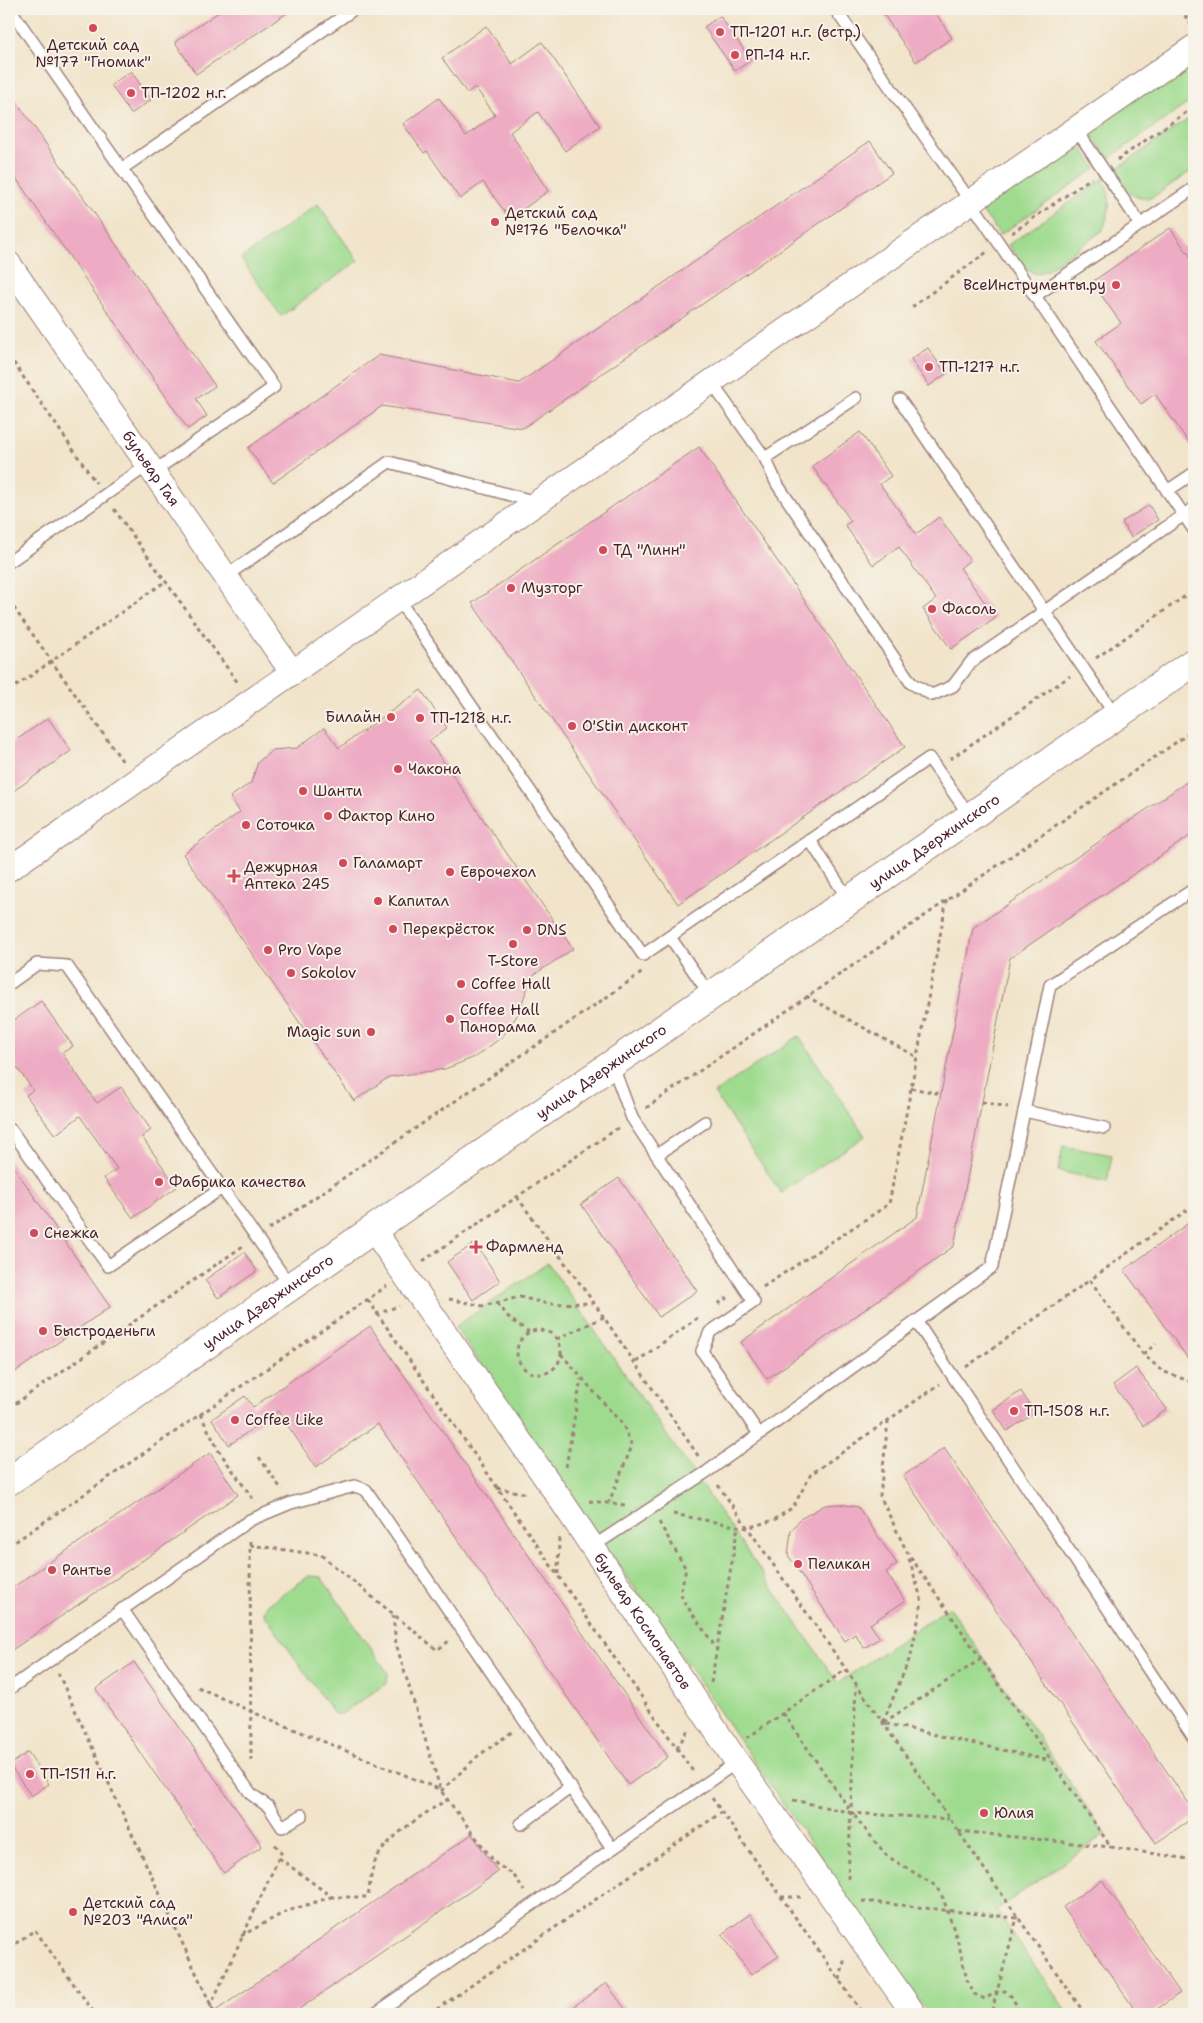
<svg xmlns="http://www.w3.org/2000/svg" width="1203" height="2023" font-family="'Shantell Sans',sans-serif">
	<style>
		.green { fill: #9fdb8f; stroke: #747d5d }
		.building { fill: #eeacc4 }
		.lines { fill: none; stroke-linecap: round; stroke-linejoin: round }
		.service-casing { stroke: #9e827a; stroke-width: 14 }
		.minor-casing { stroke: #9e827a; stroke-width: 26 }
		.secondary-casing { stroke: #9e827a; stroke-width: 30 }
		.path { stroke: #9e827a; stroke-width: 3; stroke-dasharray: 4 4; stroke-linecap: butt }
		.service { stroke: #fff; stroke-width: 11 }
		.minor { stroke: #fff; stroke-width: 24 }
		.secondary { stroke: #fff; stroke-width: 28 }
		.poi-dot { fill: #d1495b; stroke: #f7f3e8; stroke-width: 2 }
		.labels { text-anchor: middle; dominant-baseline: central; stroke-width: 4; stroke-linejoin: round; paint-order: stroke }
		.poi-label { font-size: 15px; fill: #4a1f2b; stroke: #f7f3e8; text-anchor: start }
		.street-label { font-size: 15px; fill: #4a1f2b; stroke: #f7f3e8 }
	</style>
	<rect width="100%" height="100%" fill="#f7f3e8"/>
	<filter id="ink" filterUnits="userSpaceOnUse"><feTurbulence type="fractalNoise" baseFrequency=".02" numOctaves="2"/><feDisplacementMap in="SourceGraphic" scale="10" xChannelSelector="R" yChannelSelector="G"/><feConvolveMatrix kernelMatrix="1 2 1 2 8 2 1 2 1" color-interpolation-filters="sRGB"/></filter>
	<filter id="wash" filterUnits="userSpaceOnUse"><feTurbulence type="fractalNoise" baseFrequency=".0096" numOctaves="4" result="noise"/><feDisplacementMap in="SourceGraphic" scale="20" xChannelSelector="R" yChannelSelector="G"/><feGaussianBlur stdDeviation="1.12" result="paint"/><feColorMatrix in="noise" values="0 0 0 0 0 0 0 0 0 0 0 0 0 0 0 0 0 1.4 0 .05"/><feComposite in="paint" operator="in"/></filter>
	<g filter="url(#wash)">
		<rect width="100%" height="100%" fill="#f1e4ca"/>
		<!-- green -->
		<g class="green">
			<path d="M1194,54V99L1108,159L1092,135V130Z"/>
			<path d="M1194,115V169L1153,197C1132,204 1125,185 1115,170Z"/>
			<path d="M1074,143L1082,149L1096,168L1000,235L982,211V202Z"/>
			<path d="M1103,179C1113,196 1110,213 1102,231L1047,270L1035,274L1024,267L1008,245Z"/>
			<path d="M318,204L358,261L281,316L241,259Z"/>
			<path d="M799,1036L865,1136L781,1193L714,1093Z"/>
			<path d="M1063,1146L1112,1155L1107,1182L1058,1171Z"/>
			<path d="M548,1263L838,1683L949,1607L1105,1834L996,1910L1068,2014H928L455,1327Z"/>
			<path d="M309,1576L321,1577L388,1673L387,1683L341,1714H334L264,1614L266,1606Z"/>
		</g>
		<g id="blocks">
			<!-- building -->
			<g class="building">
				<path d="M223,9H293L196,74L175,42Z"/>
				<path d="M880,9H933L952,38L916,62Z"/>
				<path d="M720,16L751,60L735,71L704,27Z"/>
				<path d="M486,26L512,64L542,42L600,126L565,151L538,112L510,132L548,191L510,219L483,182L460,199L427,151L424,153L403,124L439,98L466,136L495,115L475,87L467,93L442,58Z"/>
				<path d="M131,71L151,100L131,114L111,85Z"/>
				<path d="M9,91L215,386L196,399L207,416L188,429L9,168Z"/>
				<path d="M870,141L892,173L523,428L382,406L273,483L248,448L379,355L519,383Z"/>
				<path d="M1170,228L1194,262V450L1155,394L1141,404L1096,341L1121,323L1092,282Z"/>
				<path d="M928,348L946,374L929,386L911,359Z"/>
				<path d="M860,432L891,476L880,484L916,534L939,517L970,560L960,568L996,618L951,649L923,609L936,599L899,547L873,565L845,525L851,521L812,466Z"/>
				<path d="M699,447L905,747L678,904L472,603Z"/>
				<path d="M1149,505L1158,520L1131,537L1122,522Z"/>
				<path d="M421,690L447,728L429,741L573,949L532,976L518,1014L502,1037L475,1057L445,1069L389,1077L354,1101L183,854L240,812L230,797L251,783L258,762L273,750L297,748L324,728L339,748Z"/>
				<path d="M48,718L71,751L9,794V745Z"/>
				<path d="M1194,777V833L1010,958L954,1246L767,1379L741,1342L917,1217L973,928Z"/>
				<path d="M41,1001L73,1046L62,1053L97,1103L121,1087L151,1130L142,1137L177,1187L133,1218L104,1178L117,1169L80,1116L55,1135L26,1095L33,1090L9,1056V1024Z"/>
				<path d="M9,1160L110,1307L9,1376Z"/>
				<path d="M619,1178L697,1291L659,1317L581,1204Z"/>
				<path d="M1194,1219V1367L1124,1270Z"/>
				<path d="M475,1243L500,1281L473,1300L447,1262Z"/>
				<path d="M244,1252L257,1271L218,1298L205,1280Z"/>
				<path d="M370,1326L668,1757L628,1785L378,1424L316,1467L278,1411L229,1445L212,1419L245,1396L253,1407Z"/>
				<path d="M1136,1368L1167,1409L1144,1426L1113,1385Z"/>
				<path d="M1021,1391L1035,1413L1007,1431L993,1410Z"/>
				<path d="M944,1448L1194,1811V1817L1156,1843L903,1476Z"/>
				<path d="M210,1453L238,1495L9,1652V1590Z"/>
				<path d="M838,1504L858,1507L897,1564L886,1572L905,1601L870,1624L880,1638L864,1648L855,1634L845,1641L788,1555L791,1531L800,1519L825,1505Z"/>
				<path d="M134,1662L262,1846L224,1873L96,1689Z"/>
				<path d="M28,1752L49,1784L31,1796L10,1765Z"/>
				<path d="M472,1834L498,1872L292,2014H211Z"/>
				<path d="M1102,1880L1180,1993L1150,2014H1138L1063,1907Z"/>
				<path d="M750,1914L779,1956L751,1975L722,1934Z"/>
				<path d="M606,1983L629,2014H563Z"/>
			</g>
		</g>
	</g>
	<g filter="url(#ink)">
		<use href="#blocks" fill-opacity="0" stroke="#9e827a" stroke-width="1"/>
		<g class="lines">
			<!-- service casing -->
			<g class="service-casing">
				<g id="service">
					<path d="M10,9L274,387L153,472"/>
					<path d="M835,9L971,202L1194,530"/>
					<path d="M1076,129L1140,224"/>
					<path d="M123,168L354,9"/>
					<path d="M1035,296L1194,188"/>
					<path d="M711,382L765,458L856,398"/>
					<path d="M900,400L1116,716"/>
					<path d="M765,458L777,484L911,683L932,695L953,686L971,662L1194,508"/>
					<path d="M1167,491L1194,473"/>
					<path d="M9,562L148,465"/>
					<path d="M226,576L389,462L536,502"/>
					<path d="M398,599L643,955L929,758L970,816"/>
					<path d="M810,840L848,899"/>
					<path d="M670,937L710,995"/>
					<path d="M9,984L37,964L67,966L291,1287"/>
					<path d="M612,1064L632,1118L754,1302L710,1332L702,1351L759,1434"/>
					<path d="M1024,1111L1104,1128"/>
					<path d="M11,1130L108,1266L222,1188"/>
					<path d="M657,1155L705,1122"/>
					<path d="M916,1321L1194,1738"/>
					<path d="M592,1547L708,1471L992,1267L1050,985L1194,889"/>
					<path d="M122,1609L251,1794L269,1807L282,1827L302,1815"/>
					<path d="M9,1689L250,1520L291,1503L355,1486L366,1490L612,1848"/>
					<path d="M521,1824L571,1787"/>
					<path d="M375,2014L737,1762"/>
				</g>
			</g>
			<!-- minor casing -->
			<g class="minor-casing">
				<g id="minor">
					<path id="s1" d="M9,264L292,672"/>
					<path d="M9,869L1194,47"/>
					<path id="s2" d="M373,1229L561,1500L737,1762L914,2014"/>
				</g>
			</g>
			<!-- secondary casing -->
			<g class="secondary-casing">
				<g id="secondary">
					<path id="s3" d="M9,1481L1194,662"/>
				</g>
			</g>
			<!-- path -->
			<g class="path">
				<path d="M1180,9L1191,24"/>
				<path d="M1117,160L1194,107"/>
				<path d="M1012,233L1091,178"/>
				<path d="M912,307L987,252"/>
				<path d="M9,356L96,483"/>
				<path d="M114,509L238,683"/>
				<path d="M9,601L123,762"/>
				<path d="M1096,658L1194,590"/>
				<path d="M9,691L166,581"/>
				<path d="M950,759L1070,676"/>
				<path d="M806,996L917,1057"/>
				<path d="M911,1088L941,1094"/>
				<path d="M982,1102L1008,1107"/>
				<path d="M646,1108L1194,730"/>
				<path d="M517,1197L594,1303L699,1457"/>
				<path d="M1194,1205L1090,1280L1143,1354L1162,1371L1194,1383"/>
				<path d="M269,1229L643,972"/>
				<path d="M423,1261L618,1128"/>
				<path d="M763,1287L889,1204L947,899"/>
				<path d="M449,1299L483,1306L520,1297L548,1304L594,1303"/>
				<path d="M368,1300L694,1773"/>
				<path d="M497,1303L510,1319L529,1332"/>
				<path d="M718,1304L731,1295"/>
				<path d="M376,1314L399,1306"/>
				<circle cx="539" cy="1352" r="22"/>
				<path d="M557,1339L604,1317"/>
				<path d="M561,1354L623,1425L632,1446L609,1502"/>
				<path d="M1143,1354L1156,1344"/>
				<path d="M636,1362L700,1316"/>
				<path d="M966,1367L1090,1280"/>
				<path d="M9,1408L243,1246"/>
				<path d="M200,1414L219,1451L255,1502"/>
				<path d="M888,1421L880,1496L907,1552L1111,1847L1194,1860"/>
				<path d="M259,1457L282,1490"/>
				<path d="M566,1467L581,1379"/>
				<path d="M718,1485L1085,2014"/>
				<path d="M497,1488L528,1494"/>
				<path d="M589,1501L625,1505"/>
				<path d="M673,1514L747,1528L774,1520L793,1507L811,1474L940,1384"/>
				<path d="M659,1522L686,1569L681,1589L682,1599L717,1649"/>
				<path d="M250,1541L251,1764"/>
				<path d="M250,1545L321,1555L437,1650L449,1641"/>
				<path d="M9,1546L387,1286"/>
				<path d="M558,1574L559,1538"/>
				<path d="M393,1615L396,1644L441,1791L496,1864L513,1874L524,1891"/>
				<path d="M981,1659L883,1723L1051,1761"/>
				<path d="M58,1673L215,2014"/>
				<path d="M711,1683L738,1526"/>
				<path d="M198,1687L250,1711L441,1790"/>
				<path d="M783,1713L852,1813L949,1819"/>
				<path d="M883,1722L911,1655L922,1602L908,1555"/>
				<path d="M747,1738L845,1670"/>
				<path d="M677,1748L688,1730"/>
				<path d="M441,1791L478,1756L512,1732"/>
				<path d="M712,1798L863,2014"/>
				<path d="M793,1800L852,1813L887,1856L936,1886L943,1898L959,1945L967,1980L974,1994L985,1999L996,1992L1005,1991L1012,1997L1021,2014"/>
				<path d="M958,1831L1111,1847"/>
				<path d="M279,1858L332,1897H368C370,1884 371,1867 378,1856C392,1833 426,1813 448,1799"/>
				<path d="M848,1879L856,1686"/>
				<path d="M781,1897H805"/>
				<path d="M862,1901L1017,1918L991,2014"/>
				<path d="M241,1936L285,1912L331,1897"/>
				<path d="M9,1948L35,1930L95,2014"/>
				<path d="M840,1980L845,1957"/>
				<path d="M210,2007L281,1853L273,1841"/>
				<path d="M430,2014L722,1812"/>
				<path d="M1191,2014L1194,2012"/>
			</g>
			<!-- service -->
			<use href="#service" class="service"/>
			<!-- minor -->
			<use href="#minor" class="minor"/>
			<!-- secondary -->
			<use href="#secondary" class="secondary"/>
		</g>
	</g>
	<!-- markers -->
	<g class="poi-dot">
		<circle cx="93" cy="28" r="5"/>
		<circle cx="720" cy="32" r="5"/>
		<circle cx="735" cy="55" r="5"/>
		<circle cx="131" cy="93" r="5"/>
		<circle cx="495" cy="222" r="5"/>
		<circle cx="1116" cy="285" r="5"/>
		<circle cx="929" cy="367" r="5"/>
		<circle cx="603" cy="550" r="5"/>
		<circle cx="511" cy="588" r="5"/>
		<circle cx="932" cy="609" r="5"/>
		<circle cx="391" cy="717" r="5"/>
		<circle cx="420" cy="718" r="5"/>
		<circle cx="572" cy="726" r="5"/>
		<circle cx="398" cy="769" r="5"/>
		<circle cx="303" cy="791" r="5"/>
		<circle cx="328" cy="816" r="5"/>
		<circle cx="246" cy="825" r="5"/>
		<circle cx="343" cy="863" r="5"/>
		<circle cx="450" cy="872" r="5"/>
		<path d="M231.5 868.5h5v5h5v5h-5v5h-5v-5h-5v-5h5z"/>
		<circle cx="378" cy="901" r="5"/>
		<circle cx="393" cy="929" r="5"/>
		<circle cx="527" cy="930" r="5"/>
		<circle cx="513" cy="944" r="5"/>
		<circle cx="268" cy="950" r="5"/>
		<circle cx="291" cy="973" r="5"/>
		<circle cx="461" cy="984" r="5"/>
		<circle cx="450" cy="1019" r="5"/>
		<circle cx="371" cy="1032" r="5"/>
		<circle cx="159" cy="1182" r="5"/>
		<circle cx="34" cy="1233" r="5"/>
		<path d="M473.5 1239.5h5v5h5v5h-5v5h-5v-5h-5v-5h5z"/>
		<circle cx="43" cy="1331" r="5"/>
		<circle cx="1014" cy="1411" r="5"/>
		<circle cx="235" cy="1420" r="5"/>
		<circle cx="798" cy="1564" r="5"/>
		<circle cx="52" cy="1570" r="5"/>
		<circle cx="30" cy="1774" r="5"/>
		<circle cx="984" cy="1813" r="5"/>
		<circle cx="73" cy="1912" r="5"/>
	</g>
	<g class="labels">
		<!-- poi labels -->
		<g class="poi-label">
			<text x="730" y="32">ТП-1201 н.г. (встр.)</text>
			<text x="93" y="45" text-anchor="middle">Детский сад<tspan x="93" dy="17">№177 "Гномик"</tspan></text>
			<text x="745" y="55">РП-14 н.г.</text>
			<text x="141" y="93">ТП-1202 н.г.</text>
			<text x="505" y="213">Детский сад<tspan x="505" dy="17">№176 "Белочка"</tspan></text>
			<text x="1106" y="285" text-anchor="end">ВсеИнструменты.ру</text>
			<text x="939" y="367">ТП-1217 н.г.</text>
			<text x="613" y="550">ТД "Линн"</text>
			<text x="521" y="588">Музторг</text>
			<text x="942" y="609">Фасоль</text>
			<text x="381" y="717" text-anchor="end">Билайн</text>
			<text x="430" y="718">ТП-1218 н.г.</text>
			<text x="582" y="726">O'Stin дисконт</text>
			<text x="408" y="769">Чакона</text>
			<text x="313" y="791">Шанти</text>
			<text x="338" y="816">Фактор Кино</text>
			<text x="256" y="825">Соточка</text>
			<text x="353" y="863">Галамарт</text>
			<text x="244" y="867">Дежурная<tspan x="244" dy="17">Аптека 245</tspan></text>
			<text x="460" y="872">Еврочехол</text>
			<text x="388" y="901">Капитал</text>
			<text x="403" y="929">Перекрёсток</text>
			<text x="537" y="930">DNS</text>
			<text x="278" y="950">Pro Vape</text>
			<text x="513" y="961" text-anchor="middle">T-Store</text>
			<text x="301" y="973">Sokolov</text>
			<text x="471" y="984">Coffee Hall</text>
			<text x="460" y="1010">Coffee Hall<tspan x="460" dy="17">Панорама</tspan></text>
			<text x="361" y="1032" text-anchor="end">Magic sun</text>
			<text x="169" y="1182">Фабрика качества</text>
			<text x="44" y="1233">Снежка</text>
			<text x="486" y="1247">Фармленд</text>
			<text x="53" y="1331">Быстроденьги</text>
			<text x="1024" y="1411">ТП-1508 н.г.</text>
			<text x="245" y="1420">Coffee Like</text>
			<text x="808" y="1564">Пеликан</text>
			<text x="62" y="1570">Рантье</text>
			<text x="40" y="1774">ТП-1511 н.г.</text>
			<text x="994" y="1813">Юлия</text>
			<text x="83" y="1903">Детский сад<tspan x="83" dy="17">№203 "Алиса"</tspan></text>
		</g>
		<!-- street labels -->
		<g class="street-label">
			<text stroke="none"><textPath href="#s1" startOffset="249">бульвар Гая</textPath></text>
			<text stroke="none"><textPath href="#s3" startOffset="1125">улица Дзержинского</textPath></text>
			<text stroke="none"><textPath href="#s3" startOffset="720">улица Дзержинского</textPath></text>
			<text stroke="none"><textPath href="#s3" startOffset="315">улица Дзержинского</textPath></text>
			<text stroke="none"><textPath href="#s2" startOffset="476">бульвар Космонавтов</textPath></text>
		</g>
	</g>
	<!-- margin -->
	<rect width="1203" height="2023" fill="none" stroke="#f7f3e8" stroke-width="30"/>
</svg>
